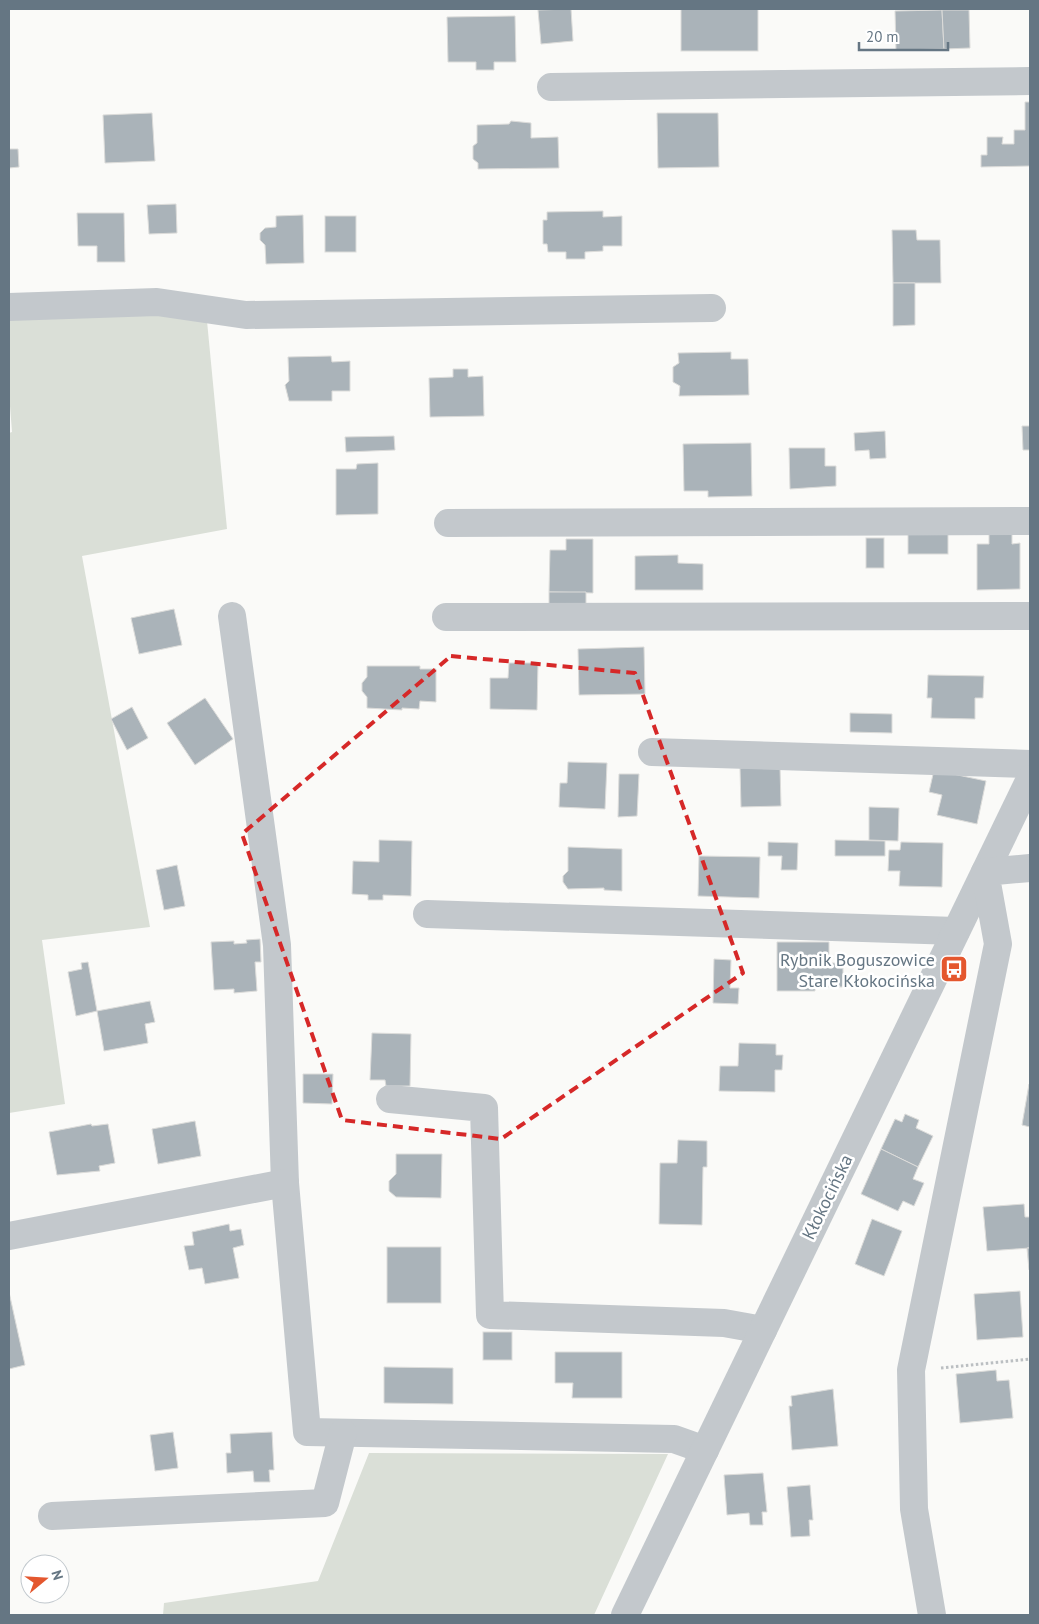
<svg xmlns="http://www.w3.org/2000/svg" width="1039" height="1624" font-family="'PT Sans',sans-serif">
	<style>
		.green { fill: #dadfd7 }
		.building { fill: #aab3b9; stroke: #dcdcda }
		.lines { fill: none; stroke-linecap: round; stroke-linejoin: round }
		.path { stroke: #bbbfc2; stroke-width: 3; stroke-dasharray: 2.5 2.5; stroke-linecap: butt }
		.minor { stroke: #c3c8cc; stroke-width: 28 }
		.marked { fill: none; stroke: #d62828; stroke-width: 4; stroke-dasharray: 10 6; stroke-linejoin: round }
		.labels { text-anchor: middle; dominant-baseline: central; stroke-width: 5; stroke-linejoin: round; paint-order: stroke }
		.poi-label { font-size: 18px; fill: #657683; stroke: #fff; text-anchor: end }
		.street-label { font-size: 18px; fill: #657683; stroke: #fff }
	</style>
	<rect width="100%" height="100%" fill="#fafaf8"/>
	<!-- green -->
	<g class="green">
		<path d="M170,313L207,321L227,529L82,556L150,927L42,940L65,1104L9,1113V433L12,432L9,393V318Z"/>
		<path d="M369,1453L668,1454L594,1615H163L164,1603L318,1581Z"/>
	</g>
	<!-- building -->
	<g class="building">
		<path d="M571,9L573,41L541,44L538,10Z"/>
		<rect x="681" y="9" width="77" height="42"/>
		<path d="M942,10L944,49L896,50L895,11Z"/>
		<path d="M942,10H969L970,48L944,49Z"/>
		<path d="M515,16L516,62H494V70H476V62H448L447,17Z"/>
		<path d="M1025,102H1030V166L981,167V155H987V137H1003L1002,144H1014V130H1025Z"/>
		<path d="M152,113L155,161L105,163L103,115Z"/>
		<path d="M657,113H718L719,167L658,168Z"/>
		<path d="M511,121L531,123V138L558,137L559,168L478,169V163L473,159V146L477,143V125L509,124Z"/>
		<path d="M9,149H18L19,167L9,168Z"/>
		<path d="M176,204L177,233L149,234L147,205Z"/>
		<path d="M603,211V217L622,216V246H603V251L585,252V259H566V252H548L547,244H543V220H547V212Z"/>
		<path d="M77,213H124L125,262H97V246H78Z"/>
		<path d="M303,215L304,263L266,264L265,245L260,240V233L265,228L276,227V216Z"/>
		<rect x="325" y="216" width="31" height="36"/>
		<path d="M892,230H916L917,240H940L941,283H893Z"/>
		<path d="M893,283H915V325L893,326Z"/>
		<path d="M731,352V359H748L749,395L679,396L680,386L673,382V367L679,363L678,353Z"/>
		<path d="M331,356L332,362L350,361V391H332V401H289L285,385L289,381L288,357Z"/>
		<path d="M453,369H468V377L483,376L484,416L430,417L429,378L453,377Z"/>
		<path d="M1022,426H1030V450H1023Z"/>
		<path d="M885,431L886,458L870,459L869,450L855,451L854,433Z"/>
		<path d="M394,436L395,450L346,452L345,437Z"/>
		<path d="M751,443L752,496L708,497V491H684L683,444Z"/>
		<path d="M789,448H825V466H836V486L790,489Z"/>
		<path d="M378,463V514L336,515V469H356L357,464Z"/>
		<rect x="908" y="533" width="40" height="21"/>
		<path d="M989,534H1012V544L1020,543V589L977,590V544H989Z"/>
		<rect x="866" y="538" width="18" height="30"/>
		<path d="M566,539H593V593L549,592L550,550H566Z"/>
		<path d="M678,555V563L703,564V590H635V556Z"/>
		<path d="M549,592H586V608L549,607Z"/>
		<path d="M174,609L182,645L139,654L131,618Z"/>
		<path d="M644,647L645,694L579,695L578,649Z"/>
		<path d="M509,663H538L537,710L490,709V678H508Z"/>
		<path d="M367,666H420V669H436V702L420,701L419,709L402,708V710L367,708V697L362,691V683L367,677Z"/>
		<path d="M928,675L984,676L983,698H975V719L931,718L932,698H927Z"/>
		<path d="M205,698L233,739L195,765L167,723Z"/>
		<path d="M132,707L148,738L127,750L111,719Z"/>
		<path d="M850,713L892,714V733L850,732Z"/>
		<path d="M568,762L607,763L605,809L559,807L560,783H567Z"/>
		<path d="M780,767L781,806L741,807L740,768Z"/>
		<path d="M934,770L986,781L977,824L937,815L942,795L929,792Z"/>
		<path d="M619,774H639L637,816L618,817Z"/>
		<path d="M869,807L899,808L898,841L869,840Z"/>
		<path d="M379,840L412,841L411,896L383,895V900H368V895L352,894L353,861L379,862Z"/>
		<path d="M835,840L885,841V856H835Z"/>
		<path d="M768,842L798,843L797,870H781L782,856H768Z"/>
		<path d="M901,842L943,843L942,887L899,886L900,871H888L889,850H900Z"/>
		<path d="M568,847L622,849V891L604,890V888L568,889L563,882V876L568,871Z"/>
		<path d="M699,856L760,857L759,898L698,896Z"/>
		<path d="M177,865L185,906L164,910L156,870Z"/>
		<path d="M260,939L261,962H255L257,991L234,993V989L214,990L211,942L234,941V944L247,943L246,940Z"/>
		<path d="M777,942H829V963H843V987H815V991H777Z"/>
		<path d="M714,959L731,960L730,988H739L738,1004L713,1003Z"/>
		<path d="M88,962L97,1011L76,1016L68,972L82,969L81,963Z"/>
		<path d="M150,1001L155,1022L145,1024L148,1043L104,1051L97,1011Z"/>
		<path d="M372,1033L411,1034L410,1086H386L385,1080H370Z"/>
		<path d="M739,1043L776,1044V1055H783L782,1070H775V1092L719,1091L720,1066H738Z"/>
		<path d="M303,1074H333L332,1104L303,1103Z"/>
		<path d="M1029,1084H1030V1127L1022,1125Z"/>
		<path d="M905,1114L919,1120L916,1128L933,1136L918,1167L881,1149L895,1119L902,1122Z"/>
		<path d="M195,1121L201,1156L158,1164L152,1129Z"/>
		<path d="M91,1124L92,1126L108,1124L115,1163L99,1166L100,1171L57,1175L49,1132Z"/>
		<path d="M678,1140L707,1141V1167H703L702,1225L659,1224L660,1163H677Z"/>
		<path d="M881,1149L918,1167L913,1179L924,1183L914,1206L903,1201L898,1211L861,1194Z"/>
		<path d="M396,1154H442L441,1198L396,1197L389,1191V1181L396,1174Z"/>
		<path d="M1024,1204L1025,1217H1030V1248L987,1251L983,1207Z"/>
		<path d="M872,1219L902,1231L884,1276L855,1264Z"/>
		<path d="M229,1224L230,1231L241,1229L244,1245L233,1248L239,1278L205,1284L202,1268L189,1270L184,1246L194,1245L192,1232Z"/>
		<rect x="387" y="1247" width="54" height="56"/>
		<path d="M1027,1248H1030V1270H1029Z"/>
		<path d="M1020,1291L1023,1337L977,1340L974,1294Z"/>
		<path d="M9,1292L25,1365L9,1369Z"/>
		<rect x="483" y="1332" width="29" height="28"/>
		<path d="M555,1352H622V1398H572L573,1383H555Z"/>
		<path d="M384,1367L453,1368V1404L384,1403Z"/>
		<path d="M996,1370L997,1381L1009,1380L1013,1418L960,1423L956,1374Z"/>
		<path d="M833,1389L838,1446L792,1450L789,1406H792L791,1396Z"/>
		<path d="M173,1432L178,1468L155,1471L150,1435Z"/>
		<path d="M272,1432L274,1470H269L270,1482H254L253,1471L227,1473L226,1453H231L230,1434Z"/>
		<path d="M763,1473L767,1512H762L763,1525H750L749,1513L727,1515L724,1475Z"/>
		<path d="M810,1485L813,1520H809L810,1536L791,1537L787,1487Z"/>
	</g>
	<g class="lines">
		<!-- path -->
		<path class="path" d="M941,1368L1030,1359"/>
		<!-- minor -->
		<g class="minor">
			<path d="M551,87L1030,81"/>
			<path d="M9,307L157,302L246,315L712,308"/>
			<path d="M448,523L1030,521"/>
			<path d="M232,616L277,945L285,1183"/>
			<path d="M446,617L1030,616"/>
			<path d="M652,752L1030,764"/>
			<path d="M427,914L956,931"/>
			<path d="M390,1099L484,1108L490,1315L724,1323L763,1330"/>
			<path d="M9,1236L285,1183L307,1432L674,1439L705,1450"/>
			<path d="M52,1516L325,1503L343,1433"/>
			<path d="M625,1615L1030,779"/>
			<path d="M932,1615L914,1509L911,1370L998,944L985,872L1030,868"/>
		</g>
	</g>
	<!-- marked area -->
	<path class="marked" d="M451,656L635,673L743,973L501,1139L342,1120L242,834Z"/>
	<!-- icons -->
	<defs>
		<g id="bus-square" transform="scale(1.4375)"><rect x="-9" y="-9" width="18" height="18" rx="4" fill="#e4572e" stroke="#fff"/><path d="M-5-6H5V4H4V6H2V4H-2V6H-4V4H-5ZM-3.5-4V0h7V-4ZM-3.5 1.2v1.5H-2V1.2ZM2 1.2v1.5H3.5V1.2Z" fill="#fff"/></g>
	</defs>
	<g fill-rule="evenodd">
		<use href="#bus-square" x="954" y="969"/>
	</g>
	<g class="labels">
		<!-- poi labels -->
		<g class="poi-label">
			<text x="935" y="959">Rybnik Boguszowice<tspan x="935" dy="21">Stare Kłokocińska</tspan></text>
		</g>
		<!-- street labels -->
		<g class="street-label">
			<text transform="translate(827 1197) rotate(-64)">Kłokocińska</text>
		</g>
	</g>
	<!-- border -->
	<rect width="1039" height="1624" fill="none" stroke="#657683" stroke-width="20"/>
	<!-- north arrow -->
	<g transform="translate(45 1579) rotate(72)"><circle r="24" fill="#ffffff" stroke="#c1c8cd"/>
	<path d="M0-4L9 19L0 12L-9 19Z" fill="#e4572e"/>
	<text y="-8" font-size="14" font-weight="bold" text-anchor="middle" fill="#657683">N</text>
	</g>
	<!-- scale -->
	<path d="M859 42v8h89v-8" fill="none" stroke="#657683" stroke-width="2.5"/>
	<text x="866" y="42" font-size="15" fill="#657683" stroke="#ffffff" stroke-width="4" paint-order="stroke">20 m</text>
</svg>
